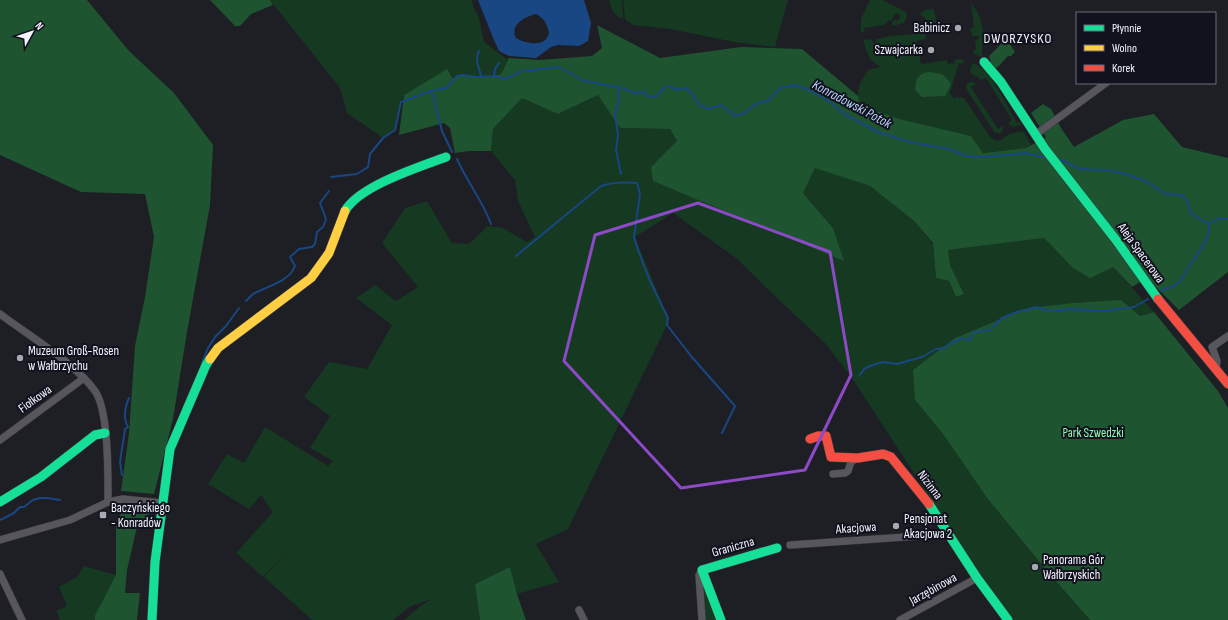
<svg xmlns="http://www.w3.org/2000/svg" width="1228" height="620" font-family="'Sofia Sans Condensed',sans-serif">
	<style>
		.green { fill: #153921 }
		.forest { fill: #1e542f }
		.water { fill: #184783; fill-rule: evenodd }
		.lines { fill: none; stroke-linecap: round; stroke-linejoin: round }
		.stream { stroke: #184783; stroke-width: 2 }
		.street-casing { stroke: #3b3b41; stroke-width: 8 }
		.fast-casing { stroke: #3b3b41; stroke-width: 10 }
		.slow-casing { stroke: #3b3b41; stroke-width: 10 }
		.jam-casing { stroke: #3b3b41; stroke-width: 10 }
		.street { stroke: #56565c; stroke-width: 7 }
		.fast { stroke: #16e098; stroke-width: 9 }
		.slow { stroke: #ffcf43; stroke-width: 9 }
		.jam { stroke: #f24e42; stroke-width: 9 }
		.marked { fill: none; stroke: #8d4ac8; stroke-width: 3; stroke-linejoin: round }
		.poi-dot { fill: #a8a8b1; stroke: #12121f; stroke-width: 1.5 }
		.labels { text-anchor: middle; dominant-baseline: central; stroke-width: 4; stroke-linejoin: round; paint-order: stroke }
		.poi-label { font-size: 13px; fill: #f3f3fd; stroke: #12121f; text-anchor: start }
		.street-label { font-size: 13px; fill: #f3f3fd; stroke: #12121f }
		.park-label { font-size: 13px; fill: #91fcaa; stroke: #12121f }
		.neighbourhood-label { font-size: 14px; letter-spacing: 1px; fill: #f3f3fd; stroke: #12121f }
		.water-label { font-size: 14px; font-style: italic; fill: #b8d4fa; stroke: #12121f }
	</style>
	<rect width="100%" height="100%" fill="#1e1e25"/>
	<!-- green -->
	<g class="green">
		<path d="M270,0H472L473,6L479,18L484,42L508,60L501,74L491,76L478,77L470,76L453,79L447,70L404,95L401,102L395,130L383,138L347,113L340,88Z"/>
		<path d="M609,0H622L623,19C614,16 611,9 609,0Z"/>
		<path d="M623,0H788L775,47L734,42L670,29L633,25L625,19Z"/>
		<path d="M870,0H882L906,12L907,16L904,23L893,26L892,23L895,19L897,21L900,18V15L897,13L895,14L891,21L889,20L884,25L864,28L865,32L861,33V19Z"/>
		<path d="M971,3C986,22 983,34 982,56L980,57L973,53L974,50H976L975,40L979,39V36H972L970,28L974,27Z"/>
		<path d="M934,9L937,25L936,26L919,14L925,10Z"/>
		<path d="M925,33L926,39L917,41L921,64L947,60L948,64L955,63L954,60L960,59L964,60L963,64L959,63L950,93L954,99L957,97L964,98L990,137C1001,145 1001,138 1010,134C1014,132 1019,132 1023,131L1031,145L1026,148L983,153L880,112H859C857,90 856,89 868,70L880,67L871,60L867,52L863,40L870,39L874,43L876,42L877,39L890,36Z"/>
		<path d="M973,63C992,70 1007,107 1017,123L1020,122L1021,125L1013,127L1008,123L1012,120L986,78L981,80C978,76 973,76 970,72L971,66Z"/>
		<path d="M970,82H973L976,84L971,87L998,129L1003,126V130L1000,134L994,132L967,90L966,85Z"/>
		<path d="M598,95L620,128L670,129L677,141L651,167L833,228L803,193L815,167L870,186L914,221L933,244L936,278L949,281L956,297L964,294L950,265L948,250L1044,238L1073,268L1113,267L1154,312L1140,317L1086,302L1037,307L1017,312L955,338L915,400L943,434L987,498L1047,571L1090,620H1014L984,581L852,378L825,343L779,300L736,258L673,213L635,237L668,318L666,327L568,529L536,544L559,582L517,594L510,568L475,584L480,620H404L422,605L432,599L411,606L393,620H312L264,577L296,541L263,577L236,553L273,512L261,495L249,509L208,484L227,454L244,463L265,427L328,466L333,461L310,448L330,416L304,397L329,362L367,369L392,325L356,298L375,285L396,301L418,287L382,243L405,208L427,201L452,243L469,244L488,226L503,228L527,242L535,237L518,201L515,180L491,151L493,129L522,97L558,114Z"/>
		<path d="M84,566L116,575L95,615V620H60L56,611L67,606L59,587L77,577Z"/>
		<path d="M702,577L717,620H704Z"/>
	</g>
	<!-- forest -->
	<g class="forest">
		<path d="M0,0H87L129,51L174,93L213,145L210,205L187,332L173,419L154,494L121,491L129,433L135,346L145,297L154,237L145,194L81,192L0,155Z"/>
		<path d="M210,0H270L273,5L251,14L240,26H235Z"/>
		<path d="M597,25L660,58L741,47L802,49L858,96L860,112H880L899,119L971,136L983,153L1026,148L1046,137L1031,113L1043,104L1051,109L1061,128L1074,147L1123,120L1154,114L1182,147L1228,158V272L1179,310L1147,278L1132,287L1113,267L1090,278L1073,268L1044,238L948,250L950,265L964,294L956,297L949,281L936,278L933,243L914,221L870,186L815,168L803,193L833,228L844,261L653,181L651,167L677,141L670,129L620,128L598,95L558,114L522,98L493,129L491,151H469L455,153L450,128L444,123L399,135L404,95L447,69L453,79C461,72 469,77 478,77C486,77 493,76 501,74L508,60V58L540,60L592,56L602,48Z"/>
		<path d="M1004,41H1008L1015,52L1011,56H1008L998,67L995,68L991,62L989,56Z"/>
		<path d="M930,72L942,74L951,83L949,89L945,96L922,97L915,90C916,78 918,73 930,72Z"/>
		<path d="M1121,300L1140,316L1154,312L1218,391L1228,408V620H1090L1047,571L987,498L943,434L915,400L913,370L955,338L1017,312L1037,307L1073,303Z"/>
		<path d="M127,505L148,507L153,510L137,527L127,570L125,593H140L137,620H95V615L116,575V521Z"/>
		<path d="M510,567L517,594L526,620H480L475,584Z"/>
	</g>
	<!-- water -->
	<path class="water" d="M478,0H584L591,23L588,41L579,46L558,45L551,47L536,58L509,56L499,51L494,40ZM536,14C545,19 546,23 549,32C547,48 526,44 516,38C509,25 526,16 536,14Z"/>
	<g class="lines">
		<!-- stream -->
		<g class="stream">
			<path d="M479,51C474,61 480,68 481,77"/>
			<path d="M494,76L495,69L499,63"/>
			<path d="M618,88L619,98L615,114L618,135L616,150L621,174"/>
			<path d="M430,91L433,95L442,131L452,152"/>
			<path d="M457,159C467,182 483,201 491,224"/>
			<path d="M1061,160L1080,169L1108,170L1125,174L1146,181L1165,194L1182,195L1187,201L1191,214L1209,224L1218,219L1228,218"/>
			<path d="M331,177L357,174L368,167L370,154L383,138L395,130L401,102L430,91L446,88L457,76L462,75L478,77L496,76L505,79L522,71L559,67L584,81L623,88L635,93L645,92L649,97L657,96L662,90L668,86L678,90L684,88L690,91L699,105L708,109L720,105L727,109L735,116L746,112L754,105L769,100L780,88L795,85L809,90L827,100L846,115L878,132L909,142L949,149L966,156L983,157L1026,153L1043,157"/>
			<path d="M516,256L601,186C613,182 624,182 637,183L640,194L634,237L638,250L650,281L668,318L667,325L691,356L735,406L722,433"/>
			<path d="M1161,291C1167,287 1173,288 1178,283C1183,279 1184,273 1188,268C1194,258 1212,237 1209,224"/>
			<path d="M246,301C248,299 251,296 253,294C267,286 289,282 295,266L290,257L299,249L312,247L315,244L317,232L323,227L326,219L320,203L329,191"/>
			<path d="M202,363L208,348L215,337L226,326L239,308"/>
			<path d="M859,376L864,369L870,366L883,362L897,364L922,357L936,349L944,348L954,341H957L961,338L969,340L974,332L990,330L1002,318L1017,312L1037,307L1048,311L1072,309L1103,311L1134,307L1148,299"/>
			<path d="M122,475L120,462L125,429L128,427C123,418 125,407 129,398"/>
			<path d="M0,520L14,513L20,507H24L33,500L40,498H47L60,500"/>
		</g>
		<!-- street casing -->
		<g class="street-casing">
			<g id="street">
				<path d="M1035,135L1106,83"/>
				<path d="M0,314C28,335 75,363 95,391C109,411 108,476 108,502"/>
				<path d="M1216,368L1217,361L1212,347L1228,336"/>
				<path d="M0,440L84,378"/>
				<path d="M833,474L845,473L848,471L851,462L857,458"/>
				<path d="M0,540L70,520L108,502L123,499L162,503"/>
				<path d="M790,545L948,534"/>
				<path d="M702,570L699,575L702,620"/>
				<path d="M0,574L22,620"/>
				<path d="M579,610L584,620"/>
				<path d="M900,620L977,578"/>
			</g>
		</g>
		<!-- fast casing -->
		<g class="fast-casing">
			<g id="fast">
				<path d="M984,62L1001,82L1045,149L1116,240L1158,299"/>
				<path d="M345,211C359,186 419,167 446,157"/>
				<path d="M0,502L41,477L95,435L105,433"/>
				<path d="M929,504L977,578L1008,620"/>
				<path d="M152,620L155,562L170,449L206,365L210,359"/>
				<path d="M721,620L702,570L777,548"/>
			</g>
		</g>
		<!-- slow casing -->
		<g class="slow-casing">
			<path id="slow" d="M210,359L218,348L311,278L329,253L345,211"/>
		</g>
		<!-- jam casing -->
		<g class="jam-casing">
			<g id="jam">
				<path d="M1158,299L1228,384"/>
				<path d="M810,439L818,436H826L831,457L858,458L883,454L891,457L929,504"/>
			</g>
		</g>
		<!-- street -->
		<use href="#street" class="street"/>
		<!-- fast -->
		<use href="#fast" class="fast"/>
		<!-- slow -->
		<use href="#slow" class="slow"/>
		<!-- jam -->
		<use href="#jam" class="jam"/>
	</g>
	<!-- marked area -->
	<path class="marked" d="M698,203L830,252L851,375L805,470L681,488L564,361L595,235Z"/>
	<!-- markers -->
	<g class="poi-dot">
		<circle cx="958" cy="28" r="4"/>
		<circle cx="931" cy="50" r="4"/>
		<circle cx="20" cy="358" r="4"/>
		<rect x="99" y="511" width="8" height="8" rx="2"/>
		<circle cx="896" cy="526" r="4"/>
		<circle cx="1035" cy="567" r="4"/>
	</g>
	<g class="labels">
		<!-- poi labels -->
		<g class="poi-label">
			<text x="950" y="28" text-anchor="end">Babinicz</text>
			<text x="923" y="50" text-anchor="end">Szwajcarka</text>
			<text x="28" y="351">Muzeum Groß-Rosen<tspan x="28" dy="15">w Wałbrzychu</tspan></text>
			<text x="111" y="508">Baczyńskiego<tspan x="111" dy="15">- Konradów</tspan></text>
			<text x="904" y="519">Pensjonat<tspan x="904" dy="15">Akacjowa 2</tspan></text>
			<text x="1043" y="560">Panorama Gór<tspan x="1043" dy="15">Wałbrzyskich</tspan></text>
		</g>
		<!-- street labels -->
		<g class="street-label">
			<text transform="translate(1141 253) rotate(54)">Aleja Spacerowa</text>
			<text transform="translate(35 399) rotate(-36)">Fiołkowa</text>
			<text transform="translate(930 485) rotate(53)">Nizinna</text>
			<text transform="translate(856 528) rotate(-4)">Akacjowa</text>
			<text transform="translate(733 547) rotate(-16)">Graniczna</text>
			<text transform="translate(933 589) rotate(-29)">Jarzębinowa</text>
		</g>
		<!-- park labels -->
		<g class="park-label">
			<text x="1093" y="433">Park Szwedzki</text>
		</g>
		<!-- neighbourhood labels -->
		<g class="neighbourhood-label">
			<text x="1018" y="38">DWORZYSKO</text>
		</g>
		<!-- water labels -->
		<g class="water-label">
			<text transform="translate(852 104) rotate(28)">Konradowski Potok</text>
		</g>
	</g>
	<!-- legend -->
	<rect x="1076" y="12" width="140" height="72" fill="#12121f" stroke="#6c6c78"/>
	<rect x="1084" y="25" width="20" height="6" fill="#16e098" stroke="#6c6c78"/>
	<text x="1112" y="32" font-size="12" fill="#f3f3fd">Płynnie</text>
	<rect x="1084" y="45" width="20" height="6" fill="#ffcf43" stroke="#6c6c78"/>
	<text x="1112" y="52" font-size="12" fill="#f3f3fd">Wolno</text>
	<rect x="1084" y="65" width="20" height="6" fill="#f24e42" stroke="#6c6c78"/>
	<text x="1112" y="72" font-size="12" fill="#f3f3fd">Korek</text>
	<!-- north arrow -->
	<g transform="translate(32 32) rotate(50)" stroke="#12121f" stroke-width="3" paint-order="stroke">
	<path d="M0-3L7 15L0 10L-7 15Z" fill="#f3f3fd"/>
	<text y="-6" font-size="11" font-weight="bold" text-anchor="middle" fill="#f3f3fd">N</text>
	</g>
</svg>
